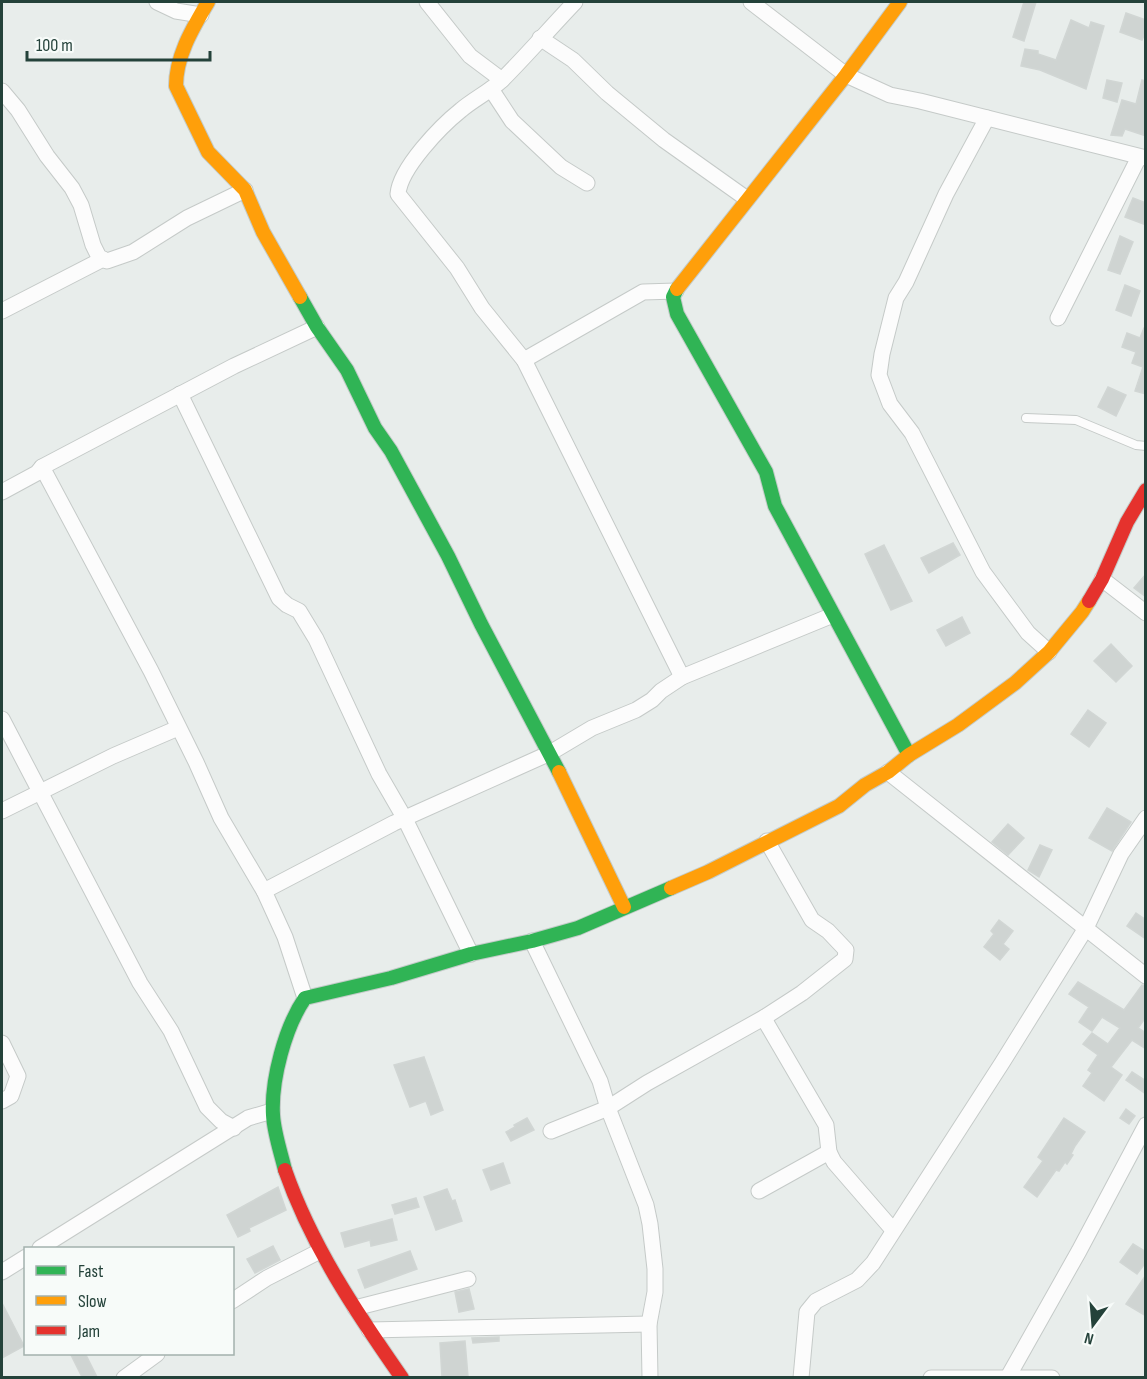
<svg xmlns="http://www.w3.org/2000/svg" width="1147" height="1379" font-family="'Sofia Sans Condensed',sans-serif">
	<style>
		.building { fill: #cfd4d2; stroke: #d1d6d4; stroke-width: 1.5 }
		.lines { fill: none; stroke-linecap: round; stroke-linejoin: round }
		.lane-casing { stroke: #c5cac8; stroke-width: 10 }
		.street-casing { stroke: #c5cac8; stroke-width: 17 }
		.fast-casing { stroke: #c3cbc8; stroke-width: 16 }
		.slow-casing { stroke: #c3cbc8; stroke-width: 16 }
		.jam-casing { stroke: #c3cbc8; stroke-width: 16 }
		.lane { stroke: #fcfcfc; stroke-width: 8 }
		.street { stroke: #fcfcfc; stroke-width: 15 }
		.fast { stroke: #30b455; stroke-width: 14 }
		.slow { stroke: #ff9f0a; stroke-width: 14 }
		.jam { stroke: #e5322d; stroke-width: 14 }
	</style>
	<rect width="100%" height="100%" fill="#e8edeb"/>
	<!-- building -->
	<g class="building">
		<path d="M1024,2H1036L1024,41L1013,37Z"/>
		<path d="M1126,13L1146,20V31L1142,40L1120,32Z"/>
		<path d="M1071,20L1089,28L1091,22L1104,26L1086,89L1040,70L1021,66L1025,49L1038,51V54L1056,60Z"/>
		<path d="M1107,80L1122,83L1117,102L1103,98Z"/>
		<path d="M1142,80L1146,81V136L1125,129L1122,136L1111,135L1122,100L1136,104Z"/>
		<path d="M1133,198L1146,203V225L1125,217Z"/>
		<path d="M1120,236L1133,242L1120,274L1108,270Z"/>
		<path d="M1125,285L1140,291L1131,316L1116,310Z"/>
		<path d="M1144,328H1146V394L1135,391L1143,367L1132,363L1136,352L1122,347L1127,333L1140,338Z"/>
		<path d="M1108,387L1126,395L1116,416L1098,407Z"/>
		<path d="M953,543L960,555L929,573L921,558Z"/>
		<path d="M884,545L912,601L891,610L865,554Z"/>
		<path d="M1146,574V597L1134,588Z"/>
		<path d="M962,617L970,633L946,646L937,630Z"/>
		<path d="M1111,644L1132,666L1116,682L1094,661Z"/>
		<path d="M1088,710L1106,723L1089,747L1071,734Z"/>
		<path d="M1107,808L1131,822L1112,851L1089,838Z"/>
		<path d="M1008,824L1024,838L1008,855L992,842Z"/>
		<path d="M1040,845L1052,850L1039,877L1028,870Z"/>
		<path d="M1136,913L1146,920V939L1127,926Z"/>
		<path d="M999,920L1013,931L1003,944L1009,949L1000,960L984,947L994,934L991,931Z"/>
		<path d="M1078,982L1124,1010L1142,985L1146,986V1017L1138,1028L1146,1033V1049L1132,1040L1111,1067L1122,1075L1104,1101L1083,1086L1092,1073L1088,1070L1098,1055L1083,1044L1092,1033L1108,1044L1120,1028L1102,1017L1092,1031L1079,1022L1089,1007L1069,994Z"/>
		<path d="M424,1057L443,1110L431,1115L426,1101L410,1107L394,1065Z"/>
		<path d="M1132,1072L1146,1081V1094L1126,1080Z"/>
		<path d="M1126,1109L1135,1116L1129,1124L1120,1118Z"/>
		<path d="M527,1118L534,1130L511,1141L506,1132L515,1127L514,1125Z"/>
		<path d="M1064,1118L1085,1132L1075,1146L1071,1154L1073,1155L1067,1164L1065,1162L1059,1171L1056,1170L1037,1197L1024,1187L1043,1161L1038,1157Z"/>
		<path d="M503,1163L510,1183L491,1190L483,1170Z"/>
		<path d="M278,1187L286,1210L249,1228L250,1231L238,1237L227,1215Z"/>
		<path d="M447,1189L452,1201L455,1200L462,1221L436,1230L424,1197Z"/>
		<path d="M416,1198L419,1207L395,1214L392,1205Z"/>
		<path d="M392,1219L397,1240L371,1246L370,1240L345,1247L341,1233Z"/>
		<path d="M1133,1244L1146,1252V1262L1137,1274L1120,1262Z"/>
		<path d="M273,1246L280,1260L255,1273L247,1259Z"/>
		<path d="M410,1251L417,1269L365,1288L358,1270Z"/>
		<path d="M1146,1275V1316L1126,1304Z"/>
		<path d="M469,1289L474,1309L459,1312L455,1292Z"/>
		<path d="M2,1303L24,1346L2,1358Z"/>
		<path d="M499,1337V1341L473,1343L472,1338Z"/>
		<path d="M465,1341L468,1377H442L440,1343Z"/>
		<path d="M70,1353H85L97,1377H82Z"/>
	</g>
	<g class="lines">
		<!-- lane casing -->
		<g class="lane-casing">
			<path id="lane" d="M1026,418L1076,420L1136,445L1146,446"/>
		</g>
		<!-- street casing -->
		<g class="street-casing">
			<g id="street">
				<path d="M157,2L176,11L201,15"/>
				<path d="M427,2L470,56L502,80"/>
				<path d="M575,2C551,27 527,55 502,80C489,92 474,99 461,110C441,126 400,168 398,194L457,268L482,308L524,360L682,677"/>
				<path d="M751,2L846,75L890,95L920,101L1146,158"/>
				<path d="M540,38L573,60L607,93L664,140L747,199"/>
				<path d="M491,89L512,121L561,167L587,183"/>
				<path d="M2,91L18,110L47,156L72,188L81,205L93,245L99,257L107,261L133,252L187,218L245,190"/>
				<path d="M987,118L946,194L906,282L896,298L882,354L879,375L890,404L912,433L983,572L1028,633L1049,652"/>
				<path d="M2,311L103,259"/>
				<path d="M1058,318L1139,157"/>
				<path d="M524,360L643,292L676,291"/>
				<path d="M180,394L279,598L287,605L299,611L316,639L379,774L405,819L471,954"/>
				<path d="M42,467L151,671L196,762L221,818L264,891L285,937L305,998"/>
				<path d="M2,492L37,473L42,467L234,366L317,327"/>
				<path d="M1102,579L1146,613"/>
				<path d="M2,719L140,983L171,1031L207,1107L221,1121L234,1128"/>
				<path d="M888,772L1146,976"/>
				<path d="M2,811L113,756L178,728"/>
				<path d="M264,891L394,823L550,753L592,728L636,710L652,700L661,691L682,677L833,615"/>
				<path d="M532,941L600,1081L608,1108L646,1205L650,1224L655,1269V1292L649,1324L650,1378"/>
				<path d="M765,1017L767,1024L826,1125L829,1152L834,1162L893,1230"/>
				<path d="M2,1043L18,1076L11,1096L2,1101"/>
				<path d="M551,1131L608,1108L647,1083L765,1017L802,993L845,959L846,950L828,931L812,920L767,841"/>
				<path d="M759,1191L829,1152"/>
				<path d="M40,1248L248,1118L272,1111"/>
				<path d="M2,1272L26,1257"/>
				<path d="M232,1301L267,1278L320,1251"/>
				<path d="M355,1308L468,1279"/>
				<path d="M369,1330L649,1324"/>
				<path d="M1008,1377L1079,1251L1146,1125"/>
				<path d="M124,1378L157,1354"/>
				<path d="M801,1378L807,1312L816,1301L857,1280L873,1263L1002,1063L1086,928L1121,854L1146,818"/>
				<path d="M931,1378H1052"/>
			</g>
		</g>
		<!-- fast casing -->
		<g class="fast-casing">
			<g id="fast">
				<path d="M677,289L673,297L677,314L766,472L775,506L909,755"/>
				<path d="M300,297L317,327L347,370L375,428L391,451L448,556L481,624L559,772"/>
				<path d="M285,1170C281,1153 274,1133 273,1115C271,1080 285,1027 305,998L391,978L471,954L532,941L578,928L671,888"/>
			</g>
		</g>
		<!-- slow casing -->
		<g class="slow-casing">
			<g id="slow">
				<path d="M208,2C193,28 176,55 176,86L208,152L245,190L263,232L300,297"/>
				<path d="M677,289L846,75L900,2"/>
				<path d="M559,772L624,907"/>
				<path d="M671,888L708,872L839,806L865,785L888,772L909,755L958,725L1015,683L1049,652L1082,612L1089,601"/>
			</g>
		</g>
		<!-- jam casing -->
		<g class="jam-casing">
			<g id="jam">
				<path d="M1089,601L1102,579L1127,522L1146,490"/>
				<path d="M285,1170C312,1247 356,1312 402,1378"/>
			</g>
		</g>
		<!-- lane -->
		<use href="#lane" class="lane"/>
		<!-- street -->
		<use href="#street" class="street"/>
		<!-- fast -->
		<use href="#fast" class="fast"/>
		<!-- slow -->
		<use href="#slow" class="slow"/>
		<!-- jam -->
		<use href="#jam" class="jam"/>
	</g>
	<!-- border -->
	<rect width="1147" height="1379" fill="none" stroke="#24423a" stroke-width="6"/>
	<!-- legend -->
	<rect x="24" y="1247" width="210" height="108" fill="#f7fbf9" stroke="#a3b1ad" stroke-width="1.5"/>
	<rect x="36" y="1266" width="30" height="9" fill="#30b455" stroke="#a3b1ad" stroke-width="1.5"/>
	<text x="78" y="1277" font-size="18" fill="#24423a">Fast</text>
	<rect x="36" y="1296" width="30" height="9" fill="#ff9f0a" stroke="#a3b1ad" stroke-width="1.5"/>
	<text x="78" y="1307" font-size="18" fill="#24423a">Slow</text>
	<rect x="36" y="1326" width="30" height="9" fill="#e5322d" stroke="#a3b1ad" stroke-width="1.5"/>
	<text x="78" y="1337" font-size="18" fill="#24423a">Jam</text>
	<!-- north arrow -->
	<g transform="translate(1093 1325) rotate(196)" stroke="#f7fbf9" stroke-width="4.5" paint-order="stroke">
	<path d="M0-4.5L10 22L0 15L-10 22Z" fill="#24423a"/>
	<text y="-9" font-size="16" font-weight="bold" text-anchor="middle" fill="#24423a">N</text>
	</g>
	<!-- scale -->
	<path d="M27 51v9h183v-9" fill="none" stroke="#24423a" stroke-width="3"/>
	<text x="36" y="51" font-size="18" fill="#24423a" stroke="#f7fbf9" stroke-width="4.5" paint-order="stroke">100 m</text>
</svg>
